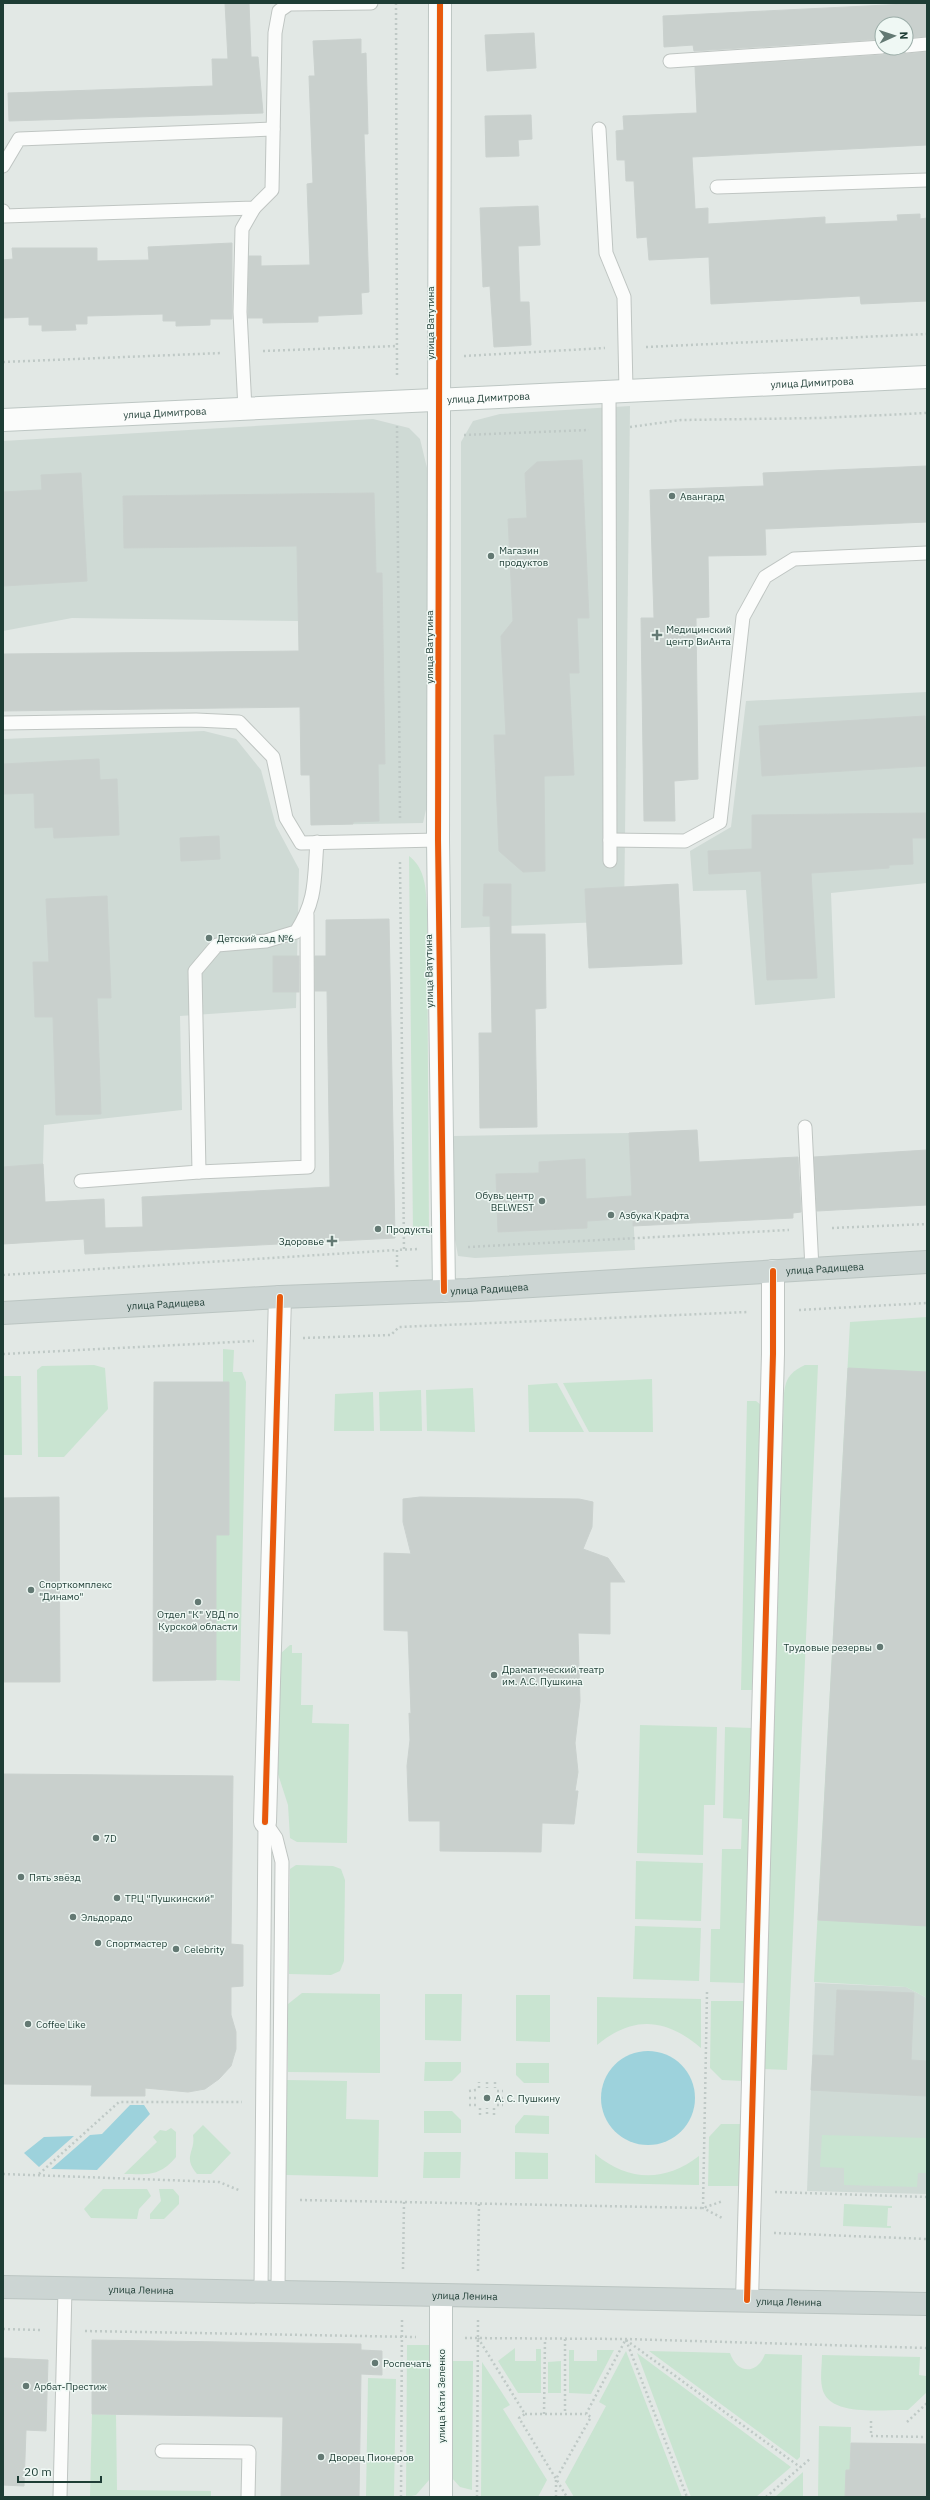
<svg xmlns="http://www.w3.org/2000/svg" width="930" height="2500" font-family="'IBM Plex Sans',sans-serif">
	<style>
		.built { fill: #cfdad5 }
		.green { fill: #c9e4d1 }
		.water { fill: #9dd2dc }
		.building { fill: #c9d0cd; stroke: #cad1ce }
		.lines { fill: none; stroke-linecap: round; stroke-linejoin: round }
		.lane-casing { stroke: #bfc5c2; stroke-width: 15 }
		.street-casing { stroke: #bfc5c2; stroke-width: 24 }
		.secondary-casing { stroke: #bdc6c3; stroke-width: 24 }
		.primary-casing { stroke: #bbc5c2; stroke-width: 24 }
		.path { stroke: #bfc9c6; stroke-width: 2.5; stroke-dasharray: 2 3; stroke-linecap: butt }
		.lane { stroke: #fbfcfb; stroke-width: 13 }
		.street { stroke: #fbfcfb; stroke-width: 22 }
		.secondary { stroke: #fbfcfb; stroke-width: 22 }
		.primary { stroke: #ccd5d3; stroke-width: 22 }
		.cycleway-casing { stroke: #eff8f4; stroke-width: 8 }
		.cycleway { stroke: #e8590c; stroke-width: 6 }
		.poi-dot { fill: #637973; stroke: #eff8f4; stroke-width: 1.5 }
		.labels { text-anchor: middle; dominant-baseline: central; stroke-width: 3; stroke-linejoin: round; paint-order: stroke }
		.street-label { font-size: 10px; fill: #1e3d35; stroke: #eff8f4 }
		.poi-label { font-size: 10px; fill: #1e3d35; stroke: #eff8f4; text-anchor: start }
	</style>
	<rect width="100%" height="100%" fill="#e2e8e5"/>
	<!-- built -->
	<g class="built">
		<path d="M630,406L624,921L461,928V442L473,421L500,414Z"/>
		<path d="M373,419L409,428L420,439L427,468V805L423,823L311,825L310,775L298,621L72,618L3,631V441Z"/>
		<path d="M927,692V883L831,893L835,998L755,1005L746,890L693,891L690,851L731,827L746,701Z"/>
		<path d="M204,731L236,739L261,770L276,826L299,869L296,1008L180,1016L182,1110L44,1125L43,1164L47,1241L3,1244V739Z"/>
		<path d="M629,1133L635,1250L475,1258L458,1256L453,1228L454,1136Z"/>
		<path d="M815,1983L906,1987L927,1998V2194L807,2191Z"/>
	</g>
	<!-- green -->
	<g class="green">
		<path d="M409,856C426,869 426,890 427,910L429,1235H413Z"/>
		<path d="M927,1317V1998L906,1987L814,1982L850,1322Z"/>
		<path d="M223,1349L234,1350L233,1372H242L246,1382L240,1681L216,1680V1552L196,1535H229V1382H223Z"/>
		<path d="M94,1365L105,1368L108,1409L64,1457H38L37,1370L42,1366Z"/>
		<path d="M805,1365H818L787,2070L764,2069L784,1393C786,1377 791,1372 805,1365Z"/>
		<path d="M3,1376H21L22,1455H3Z"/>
		<path d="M652,1379L653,1432H589L563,1383Z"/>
		<path d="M557,1383L584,1432H529L528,1385Z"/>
		<path d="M473,1388L475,1432L427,1431L426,1390Z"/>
		<path d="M421,1390L422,1431H380L379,1392Z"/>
		<path d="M373,1392L374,1431H334L335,1394Z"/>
		<path d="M747,1401H756L761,1405L753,1690H741Z"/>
		<path d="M290,1645H292V1653H302L301,1705H313L312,1723L349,1724L347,1843L297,1842L290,1838L288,1805L277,1771L280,1654Z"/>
		<path d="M640,1725L717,1727L715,1805H704L703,1855L637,1853Z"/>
		<path d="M725,1727L752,1728L745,1983L710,1982L711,1929H720L722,1849H741L742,1819L723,1818Z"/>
		<path d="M636,1861L703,1863L701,1921L635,1919Z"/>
		<path d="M296,1865L333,1866L341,1869L345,1880L344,1961L340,1971L331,1975L289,1974L290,1869Z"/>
		<path d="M635,1926L701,1928L699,1981L633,1979Z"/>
		<path d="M302,1993L380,1994V2073L288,2072V2004Z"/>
		<path d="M425,1994H462L461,2041L425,2040Z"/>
		<path d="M516,1995H550V2042L516,2041Z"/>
		<path d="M597,1997L701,1999V2048C666,2018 633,2015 597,2045Z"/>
		<path d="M711,2001H745L743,2081L722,2080L710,2068Z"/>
		<path d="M425,2062H461V2072L452,2081H424Z"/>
		<path d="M516,2063H549V2083H524L516,2075Z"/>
		<path d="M287,2080L347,2081L346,2119L379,2120L378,2177L286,2175Z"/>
		<path d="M424,2111H452L461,2120V2133H424Z"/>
		<path d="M524,2115L549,2116V2134L515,2133V2126Z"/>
		<path d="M721,2124H742L740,2186H708L709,2137Z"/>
		<path d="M203,2125L231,2153L211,2174H197C182,2156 196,2152 193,2135Z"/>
		<path d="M171,2128L176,2132V2157C159,2177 149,2174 124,2174L157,2142L153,2137L160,2130L166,2131Z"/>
		<path d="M822,2135L927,2138V2173H918L917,2187L844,2185V2168L820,2167Z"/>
		<path d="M424,2152H461L460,2178H423Z"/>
		<path d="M515,2152L548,2153V2179H515Z"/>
		<path d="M595,2154C629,2182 665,2182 699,2156V2185L595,2183Z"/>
		<path d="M103,2189H147L151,2196L139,2209L137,2219L91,2218L84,2209Z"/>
		<path d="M159,2189H173L179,2196V2204L164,2219H150V2214L161,2201Z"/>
		<path d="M844,2204L892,2206V2208H888L887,2226H891V2228L843,2226Z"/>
		<path d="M407,2345H430L429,2480L416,2495L406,2497Z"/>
		<path d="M515,2348V2361H536V2349H541V2393H518L498,2361Z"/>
		<path d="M569,2350H574V2361H597V2350H614L591,2394L569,2393Z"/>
		<path d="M626,2351L682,2497H574L565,2482L606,2406L599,2402Z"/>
		<path d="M649,2351L730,2353C737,2374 757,2375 765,2354L802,2355L800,2457L797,2460Z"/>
		<path d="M637,2353L791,2467L756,2497H691Z"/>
		<path d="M822,2355L920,2357L919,2375L926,2376V2393L908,2410C884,2409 827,2418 822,2387C820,2377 822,2365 822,2355Z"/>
		<path d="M452,2361H473L472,2490L460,2487L452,2478Z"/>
		<path d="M561,2361V2393H548V2362Z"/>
		<path d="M482,2362L510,2405L503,2409L547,2480L538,2497H481Z"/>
		<path d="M368,2378L396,2379L394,2497H366Z"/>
		<path d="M92,2414L116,2415L117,2490L211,2491V2497H90Z"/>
		<path d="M819,2426L851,2427L850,2470H846L845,2497H818Z"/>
		<path d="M803,2472V2497H775Z"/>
	</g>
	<!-- water -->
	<g class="water">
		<circle cx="648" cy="2098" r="47"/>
		<path d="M130,2105H144L150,2114L97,2170L51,2169L90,2135L102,2134Z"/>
		<path d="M74,2136L39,2167L24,2153L44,2137Z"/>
	</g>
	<!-- building -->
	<g class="building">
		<path d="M225,3H249L251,57H258L263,113L9,121L8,93L213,86L212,59H228Z"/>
		<path d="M927,3V36L906,38V24H882V39L694,51L693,45L664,47L663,16Z"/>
		<path d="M534,33L536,68L487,71L485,35Z"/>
		<path d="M361,39V54L366,53L368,134H364L369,292L361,293L362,314L318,316V322L263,323V318H248L249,256H261V266L310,265L307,184L313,183L309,76H315L313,41Z"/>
		<path d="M890,48H898L906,54L927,52V145L692,157L695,209L708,208V224L825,217V224L898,221L897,215L920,214V219L927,218V301L861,304L860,296L711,304L709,257L649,260L647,237L637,238L634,181H626L625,160H617L616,131L624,130L623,116L697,113L695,67L883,55L887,53Z"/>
		<path d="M531,115L532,139L518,140L519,156L486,157L485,116Z"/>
		<path d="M538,206L540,245L518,246L520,302H529L531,345L494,347L490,286L483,287L480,208Z"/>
		<path d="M232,243V319H210V325L176,326V321H163V314L87,316V324H75L76,330L42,331V325H29V317L3,318V260L13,259L12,248H97V261L149,260L148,247Z"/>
		<path d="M582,460L589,618H577L579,673H569L574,775L544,776L545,871L523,872L499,851L494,735H506L501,636L513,621L508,519L527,518L525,473L537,462Z"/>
		<path d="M927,466V522L765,529L766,555L708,556L709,617L696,618L698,779L674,781L675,821H644L641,618H654L650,490L764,486L763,473Z"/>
		<path d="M81,473L87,581L3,586V492L42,490L41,475Z"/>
		<path d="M374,493L376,573H382L385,764H378L379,821L353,822V824L311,825L310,775H301L300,707L3,711V654L299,651L297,546L124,548L123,496Z"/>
		<path d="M925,716L927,766L762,776L759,726Z"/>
		<path d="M99,759L100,780L117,779L119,835L54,838L53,827L35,828L34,793L3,794V764Z"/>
		<path d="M927,813V838H912L913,864L889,865V868L811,873L817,978L767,980L761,871L709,874L708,851L752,849V815Z"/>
		<path d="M219,836L220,859L181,861L180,838Z"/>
		<path d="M484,884H511V934H545L546,1008L535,1009L537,1127L480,1128L479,1033H492L490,916H483Z"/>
		<path d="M678,884L682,964L589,968L585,889Z"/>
		<path d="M107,896L111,998H97L101,1114L56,1115L53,1017H35L33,962H49L46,899Z"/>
		<path d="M389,919L395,1238L85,1254L84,1239L3,1244V1167L43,1164L45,1202L104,1199L105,1228L143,1227L142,1197L330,1187L327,991H315V956H326V920Z"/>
		<rect x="273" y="956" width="26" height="36"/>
		<path d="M697,1130L699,1162L798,1157L801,1212L793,1213V1218L633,1226V1218L587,1221V1228L498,1232L496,1174L539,1173V1162L585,1159L586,1199L632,1196L629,1133Z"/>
		<path d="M927,1150V1205L817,1211L814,1157Z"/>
		<path d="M848,1368L927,1372V1926L818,1920Z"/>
		<path d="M154,1382H229V1535H216V1680L153,1681Z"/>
		<path d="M59,1497L60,1682H3V1498Z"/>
		<path d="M420,1497L579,1499L593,1502L592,1527L583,1549L608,1558L625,1582H610V1634L578,1633L580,1701L575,1743L578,1772L575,1791H578L574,1824L542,1823L541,1852L440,1851V1821H409L407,1766L410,1740L409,1713L411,1714L408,1631L384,1630V1553L411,1554L403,1522V1499Z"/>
		<path d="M3,1774L233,1776L231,1944L243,1945V1986L231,1987V2015L236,2032V2049L231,2066L219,2079L205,2089L188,2092L145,2088V2096H91L92,2085L3,2084Z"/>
		<path d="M837,1990L914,1993L911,2060L927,2061V2096L811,2090L813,2055L834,2056Z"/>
		<path d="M92,2340L361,2344V2350L382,2351V2375L361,2374L359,2497H281L283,2417L92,2414Z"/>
		<path d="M3,2358L48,2360L46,2431L26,2430L24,2486L3,2485Z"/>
		<path d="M851,2443L927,2444V2497H845L846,2470H850Z"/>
	</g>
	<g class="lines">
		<!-- lane casing -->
		<g class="lane-casing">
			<g id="lane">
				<path d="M906,46L927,44"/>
				<path d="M670,61L882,47"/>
				<path d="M599,129L606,253L624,297L626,390"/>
				<path d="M3,166L19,139L273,129"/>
				<path d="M717,187L927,180"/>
				<path d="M3,211L4,216L254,208L272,190L275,33L279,11L289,4L371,3"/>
				<path d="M609,391L610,861"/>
				<path d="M245,409L240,312L242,229L254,208"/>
				<path d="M3,723L196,720L239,722L273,757L286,818L301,843L438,840"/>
				<path d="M610,840L685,841L720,822L743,617L765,577L794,559L927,553"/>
				<path d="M805,1127L812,1269"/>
				<path d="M199,1172L308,1167L307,915"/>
				<path d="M81,1181L199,1172L195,971L217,945L266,941L296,932C317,900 314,879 317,842"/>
				<path d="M265,1822L276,1838L282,1862L278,2291"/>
				<path d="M261,2291L265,1822"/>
				<path d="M162,2451L249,2452L248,2497"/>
				<path d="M60,2497L65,2288"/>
			</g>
		</g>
		<!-- street casing -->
		<g class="street-casing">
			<g id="street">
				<path d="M265,1822L280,1297"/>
				<path d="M747,2300L773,1354V1271"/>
			</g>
		</g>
		<!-- secondary casing -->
		<g class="secondary-casing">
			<g id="secondary">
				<path d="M440,3L438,840L444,1291"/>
				<path id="s1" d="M3,420L927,377"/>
				<path d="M441,2295V2497"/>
			</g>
		</g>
		<!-- primary casing -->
		<g class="primary-casing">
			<g id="primary">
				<path id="s2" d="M3,1313L280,1297L468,1290L927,1262"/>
				<path id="s3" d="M3,2287L927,2304"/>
			</g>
		</g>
		<!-- path -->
		<g class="path">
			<path d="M396,3L397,377"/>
			<path d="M646,347L927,334"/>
			<path d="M263,351L397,346"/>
			<path d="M464,356L605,348"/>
			<path d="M3,362L222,353"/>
			<path d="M397,426L400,821"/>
			<path d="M630,427L681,420L820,418L927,413"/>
			<path d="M464,435L589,430"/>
			<path d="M400,862L404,1250"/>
			<path d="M832,1228L927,1224"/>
			<path d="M468,1247L789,1230"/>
			<path d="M397,1267V1250L418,1249"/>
			<path d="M3,1275L397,1250"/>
			<path d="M799,1310L927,1303"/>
			<path d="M303,1338L391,1335L399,1327L748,1312"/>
			<path d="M3,1354L254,1341"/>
			<path d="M707,1992L703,2208L724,2219"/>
			<path d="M487,2082V2088"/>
			<path d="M495,2082V2088"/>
			<path d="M479,2088V2082"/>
			<path d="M469,2091L476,2090"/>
			<path d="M497,2091H503"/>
			<path d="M469,2098H476"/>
			<path d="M497,2098H503"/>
			<path d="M469,2105H477"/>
			<path d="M497,2105H503"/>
			<path d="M487,2114V2108"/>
			<path d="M480,2115V2108"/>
			<path d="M494,2115V2108"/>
			<path d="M3,2174L219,2182L241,2191"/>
			<path d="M39,2174L119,2102H242"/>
			<path d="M775,2192L927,2197"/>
			<path d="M300,2200L703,2208L723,2201"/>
			<path d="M774,2233L927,2239"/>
			<path d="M403,2269L404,2202"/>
			<path d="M478,2271L479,2204"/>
			<path d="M3,2329L42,2330"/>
			<path d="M85,2331L416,2337"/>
			<path d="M465,2338L626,2339L927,2348"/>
			<path d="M478,2338L525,2414L519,2418L567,2497"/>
			<path d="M565,2339V2414"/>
			<path d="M626,2340L800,2467"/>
			<path d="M626,2340L687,2497"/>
			<path d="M525,2414H586"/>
			<path d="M544,2414L545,2339"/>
			<path d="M871,2421V2436L927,2437"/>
			<path d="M907,2422L927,2403"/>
			<path d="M401,2497L402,2320"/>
			<path d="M477,2497L478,2320"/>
			<path d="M556,2497V2479L591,2417L586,2414L626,2339"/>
			<path d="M766,2497L811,2458"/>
		</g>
		<!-- lane -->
		<use href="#lane" class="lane"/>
		<!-- street -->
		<use href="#street" class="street"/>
		<!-- secondary -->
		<use href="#secondary" class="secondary"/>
		<!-- primary -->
		<use href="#primary" class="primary"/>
		<!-- cycleway casing -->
		<g class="cycleway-casing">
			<g id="cycleway">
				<path d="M440,3L438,840L444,1291"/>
				<path d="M265,1822L280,1297"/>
				<path d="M747,2300L773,1354V1271"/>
			</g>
		</g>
		<!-- cycleway -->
		<use href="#cycleway" class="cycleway"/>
	</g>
	<!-- markers -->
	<g class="poi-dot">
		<circle cx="672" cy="496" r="4"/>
		<circle cx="491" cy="556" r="4"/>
		<path d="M655 629h4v4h4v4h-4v4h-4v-4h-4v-4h4z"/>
		<circle cx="209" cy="938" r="4"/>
		<circle cx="542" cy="1201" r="4"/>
		<circle cx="611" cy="1215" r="4"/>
		<circle cx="378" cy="1229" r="4"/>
		<path d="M330 1235h4v4h4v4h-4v4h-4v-4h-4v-4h4z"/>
		<circle cx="31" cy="1590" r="4"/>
		<circle cx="198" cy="1602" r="4"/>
		<circle cx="880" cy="1647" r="4"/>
		<circle cx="494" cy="1675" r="4"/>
		<circle cx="96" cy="1838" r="4"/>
		<circle cx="21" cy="1877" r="4"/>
		<circle cx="117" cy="1898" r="4"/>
		<circle cx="73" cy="1917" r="4"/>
		<circle cx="98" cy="1943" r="4"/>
		<circle cx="176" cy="1949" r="4"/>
		<circle cx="28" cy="2024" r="4"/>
		<circle cx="487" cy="2098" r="4"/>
		<circle cx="375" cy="2363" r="4"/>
		<circle cx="26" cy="2386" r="4"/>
		<circle cx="321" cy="2457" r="4"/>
	</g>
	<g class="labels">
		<!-- street labels -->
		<g class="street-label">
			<text transform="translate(430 323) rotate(-90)">улица Ватутина</text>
			<text stroke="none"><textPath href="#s1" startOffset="810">улица Димитрова</textPath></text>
			<text stroke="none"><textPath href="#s1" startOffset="486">улица Димитрова</textPath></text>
			<text stroke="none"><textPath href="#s1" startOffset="162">улица Димитрова</textPath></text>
			<text transform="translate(429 647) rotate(-90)">улица Ватутина</text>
			<text transform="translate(429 971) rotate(-91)">улица Ватутина</text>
			<text stroke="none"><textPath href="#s2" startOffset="823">улица Радищева</textPath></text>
			<text stroke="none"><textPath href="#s2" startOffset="487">улица Радищева</textPath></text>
			<text stroke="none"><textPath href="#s2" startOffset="163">улица Радищева</textPath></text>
			<text stroke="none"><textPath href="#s3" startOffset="138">улица Ленина</textPath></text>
			<text stroke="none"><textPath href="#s3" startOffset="462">улица Ленина</textPath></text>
			<text stroke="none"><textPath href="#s3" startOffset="786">улица Ленина</textPath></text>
			<text transform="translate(441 2396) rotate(-90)">улица Кати Зеленко</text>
		</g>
		<!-- poi labels -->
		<g class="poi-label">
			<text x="680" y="496">Авангард</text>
			<text x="499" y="550">Магазин<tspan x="499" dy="12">продуктов</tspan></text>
			<text x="666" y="629">Медицинский<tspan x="666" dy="12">центр ВиАнта</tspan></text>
			<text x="217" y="938">Детский сад №6</text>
			<text x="534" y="1195" text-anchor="end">Обувь центр<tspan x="534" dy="12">BELWEST</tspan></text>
			<text x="619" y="1215">Азбука Крафта</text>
			<text x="386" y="1229">Продукты</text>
			<text x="324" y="1241" text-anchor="end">Здоровье</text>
			<text x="39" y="1584">Спорткомплекс<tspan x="39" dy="12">"Динамо"</tspan></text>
			<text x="198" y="1614" text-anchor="middle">Отдел "К" УВД по<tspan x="198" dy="12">Курской области</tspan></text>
			<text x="872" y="1647" text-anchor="end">Трудовые резервы</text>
			<text x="502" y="1669">Драматический театр<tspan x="502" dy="12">им. А.С. Пушкина</tspan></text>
			<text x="104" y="1838">7D</text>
			<text x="29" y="1877">Пять звёзд</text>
			<text x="125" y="1898">ТРЦ "Пушкинский"</text>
			<text x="81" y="1917">Эльдорадо</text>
			<text x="106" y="1943">Спортмастер</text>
			<text x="184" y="1949">Celebrity</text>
			<text x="36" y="2024">Coffee Like</text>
			<text x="495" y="2098">А. С. Пушкину</text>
			<text x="383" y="2363">Роспечать</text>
			<text x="34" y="2386">Арбат-Престиж</text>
			<text x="329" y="2457">Дворец Пионеров</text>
		</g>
	</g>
	<!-- border -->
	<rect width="930" height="2500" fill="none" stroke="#1e3d35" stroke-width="8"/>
	<!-- north arrow -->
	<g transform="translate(894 36) rotate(87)"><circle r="19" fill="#eff8f4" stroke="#9bada8"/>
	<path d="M0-3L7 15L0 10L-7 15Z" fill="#637973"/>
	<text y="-6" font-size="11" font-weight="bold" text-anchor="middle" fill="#1e3d35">N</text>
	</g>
	<!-- scale -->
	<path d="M18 2476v6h83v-6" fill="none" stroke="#1e3d35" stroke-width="2"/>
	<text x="24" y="2476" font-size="12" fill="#1e3d35" stroke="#eff8f4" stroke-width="3" paint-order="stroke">20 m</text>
</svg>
